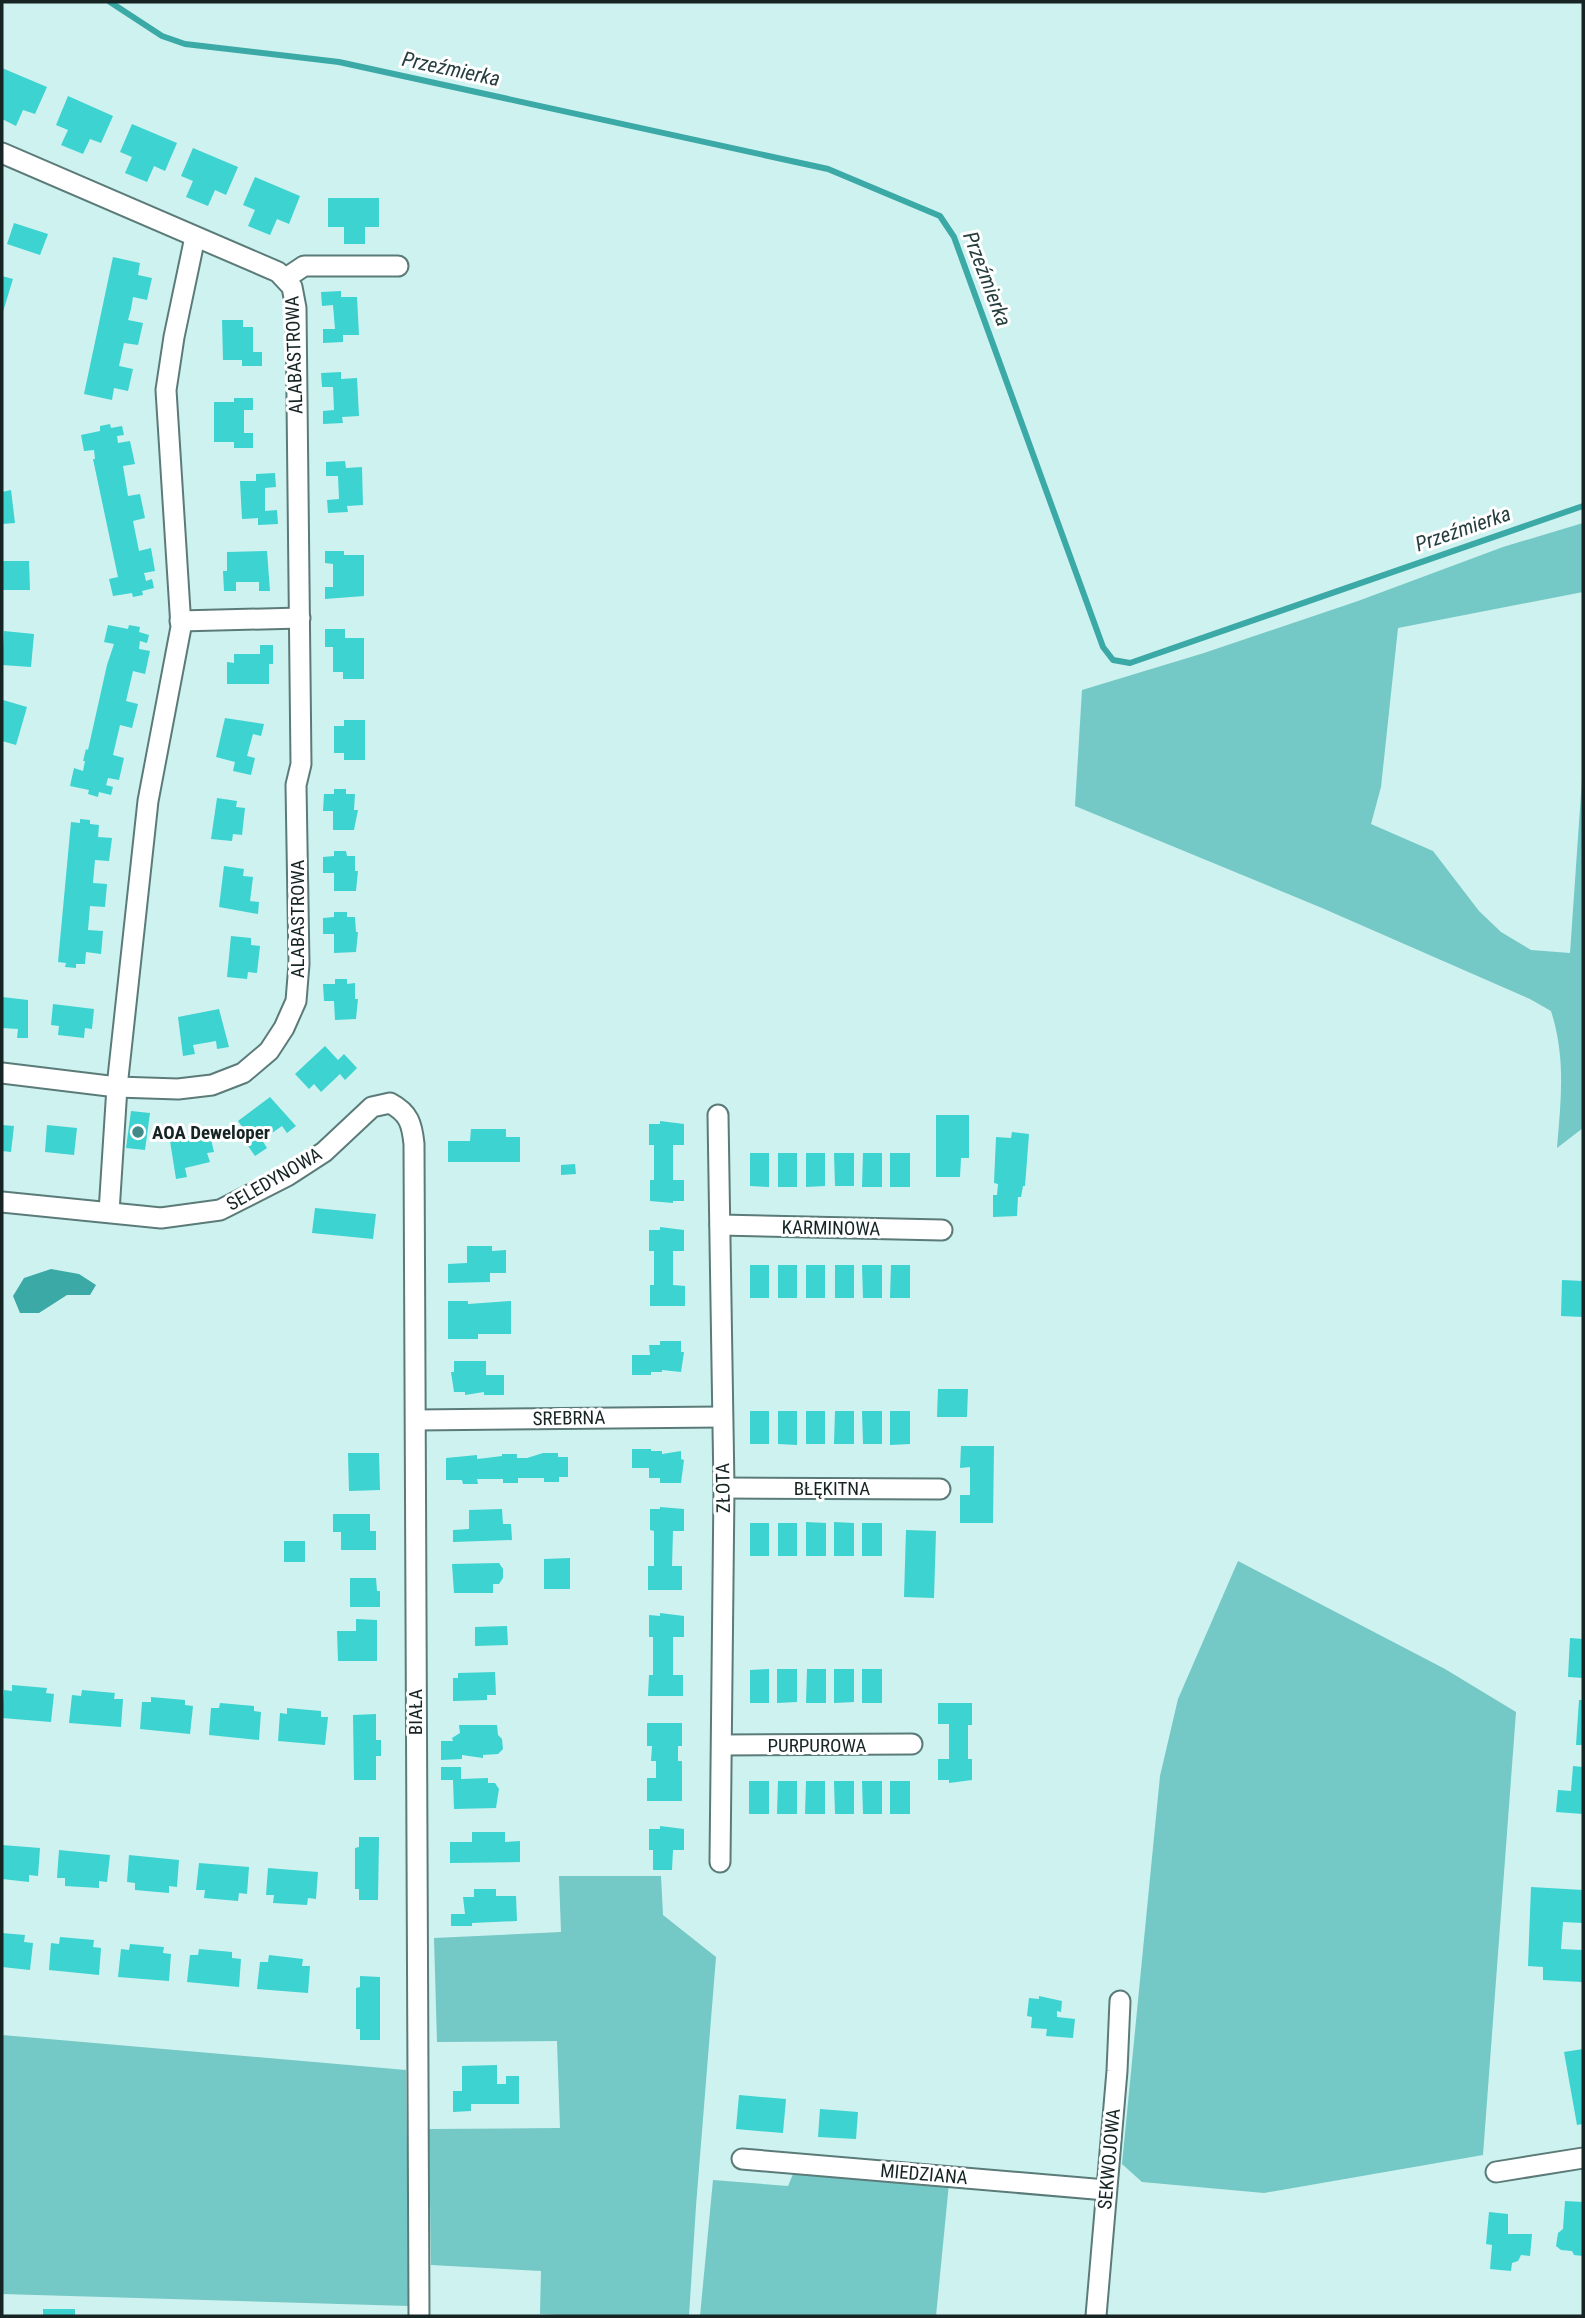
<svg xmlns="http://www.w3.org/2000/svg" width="1585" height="2318" font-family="'Roboto Condensed',sans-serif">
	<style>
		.green { fill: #74c8c5 }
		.water { fill: #3ba9a6 }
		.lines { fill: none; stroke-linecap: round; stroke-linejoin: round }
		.stream { stroke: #3ba9a6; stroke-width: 6 }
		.building { fill: #3cd3d0 }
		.minor-casing { stroke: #5b7b79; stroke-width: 23 }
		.minor { stroke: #fff; stroke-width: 19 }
		.poi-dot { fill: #428a88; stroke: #fff; stroke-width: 2.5 }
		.labels { text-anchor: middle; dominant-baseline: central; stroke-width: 6; stroke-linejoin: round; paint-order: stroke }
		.street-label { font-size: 19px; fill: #162423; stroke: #fff }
		.poi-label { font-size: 19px; font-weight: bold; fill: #162423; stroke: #fff; text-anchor: start }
		.water-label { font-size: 21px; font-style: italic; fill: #263e3d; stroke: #fff }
	</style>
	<rect width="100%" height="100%" fill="#cef2f0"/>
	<!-- green -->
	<g class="green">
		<path d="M1583,523V592L1398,628L1381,787L1371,824L1433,851L1479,911L1501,932L1531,950L1570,953L1583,765V1128L1557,1148C1561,1099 1566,1058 1551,1011L1530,999L1322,908L1075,806L1082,690L1204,653L1358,601L1503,547Z"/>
		<path d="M1238,1561L1445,1669L1516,1712L1483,2155L1264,2193L1142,2182L1122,2164L1160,1776L1178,1699Z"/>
		<path d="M559,1876H661L663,1915L716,1957L696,2206L689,2316H573L540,2314L541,2271L431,2265L429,2129L560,2128L557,2041L437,2042L434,1938L561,1932Z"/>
		<path d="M2,2035L406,2070L409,2306L2,2294Z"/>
		<path d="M793,2174L949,2183L936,2316H700L713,2180L788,2186Z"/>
	</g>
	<!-- water -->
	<path class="water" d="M51,1269L79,1274L96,1285L90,1295H67L39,1313H20L13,1296L24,1278Z"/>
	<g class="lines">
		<!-- stream -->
		<path class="stream" d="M110,2L162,36L185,44L339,62L828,169L940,216L954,237L1103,647L1113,660L1130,663L1583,506"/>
	</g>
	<!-- building -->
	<g class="building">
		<path d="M2,68L47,87L35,114L23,110L16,126L2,119Z"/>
		<path d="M68,96L113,116L101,143L90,139L83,154L61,145L68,130L56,125Z"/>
		<path d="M132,124L177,143L165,171L154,166L147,182L125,173L132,157L120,152Z"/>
		<path d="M193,148L238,167L226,195L215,190L208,206L186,197L193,181L181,176Z"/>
		<path d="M255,177L300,196L289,224L277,219L270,235L248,226L255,210L243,205Z"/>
		<path d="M328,198H379V227H365V244H344V227H328Z"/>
		<path d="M14,223L48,234L40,255L7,244Z"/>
		<path d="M113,257L140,263L138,275L152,278L147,300L133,297L131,309L128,320L143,323L138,345L124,343L119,366L133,369L128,391L114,388L112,400L84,394Z"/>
		<path d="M2,276L13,279L2,315Z"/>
		<path d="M341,291V297H357L359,335H343V342L323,343V329H335L333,305L322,306L321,292Z"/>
		<path d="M222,320H243V327H253V352H262V366H242V360H223Z"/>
		<path d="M341,372V379L357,378L359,416L342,417L343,423L323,424V411L334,410L333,387H322L321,373Z"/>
		<path d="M234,398H253V410H244V433H253V448H234V442H214V402H234Z"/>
		<path d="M110,424L111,428L122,426L124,435L117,436L118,443L130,441L135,464L123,466L128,496L140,494L145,518L133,521L139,551L151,548L155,571L144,573L146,581L152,579L154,588L142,591L143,595L133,597L132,593L113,596L109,579L118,577L93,459H95L94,450L84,451L81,435L100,431V426Z"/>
		<path d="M345,461L346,468L362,467L363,505L347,506L348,512L328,513L327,500L339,499L338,476H326V462Z"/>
		<path d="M275,473L276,487L265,488V511L277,510L278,524L258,525V518L242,519L240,481H256V474Z"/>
		<path d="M11,490L15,523L2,524V492Z"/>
		<path d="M267,551L270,591H259V582H236V591H224L223,571H227V552Z"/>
		<path d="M325,551H344V555H364V596L325,599V587H333V564L325,563Z"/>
		<path d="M2,561H29L30,590H2Z"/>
		<path d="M108,625L128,629L129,625L140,627L139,632L149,635L147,643L140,641L139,649L150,651L145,674L133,671L126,701L138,704L132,728L120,725L113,755L124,758L119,780L108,778L106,785L113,787L111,795L99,792L98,797L88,794L89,790L70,786L74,768L83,771L85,761H83L86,749L88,750L107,665L114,644L104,642Z"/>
		<path d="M325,629H345V638H364V679H343V672H333V647H325Z"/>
		<path d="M4,631L34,634L31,667L2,665Z"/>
		<path d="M260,645H273V664H269V684H227V662L234,663V654H260Z"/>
		<path d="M3,700L27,707L16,745L2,741Z"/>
		<path d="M225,718L264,724L261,736L253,734L247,756L255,758L251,775L233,771L235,762L216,757Z"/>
		<path d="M344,720H365V760H344V753H334V726H344Z"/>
		<path d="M334,789H346V794H355L354,810H358L354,830H333V811H323L324,794H334Z"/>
		<path d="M217,798L237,801L236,807L245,808L242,835L233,834L232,841L211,839Z"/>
		<path d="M80,819L90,820V824L99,825L98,837L112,838L109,861L95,860L93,883L107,884L105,907L90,906L88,930L103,931L101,954L86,952L85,964H76V968L65,967L66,963L58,962L71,822L80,823Z"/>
		<path d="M334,851H346L347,856H355V871H358L356,891H334V873H323V857L334,856Z"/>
		<path d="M224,866L244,869L243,876L253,877L250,901L259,902L258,914L219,907Z"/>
		<path d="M334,912H347V917H355L356,932H358L356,952L334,953V934H323V918L334,917Z"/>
		<path d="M231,936L251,938V945L260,946L257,973L248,972L247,979L227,977Z"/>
		<path d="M335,979H347V984L355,983V999H358L356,1019L335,1020L334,1001H324L323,984H335Z"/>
		<path d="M2,997L28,1000V1038H17L18,1029L2,1028Z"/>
		<path d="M53,1004L94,1009L92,1029L85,1028L84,1038L58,1035L59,1026L51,1025Z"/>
		<path d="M219,1009L229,1047L217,1049L216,1041L193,1045L195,1054L183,1056L178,1017Z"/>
		<path d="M325,1046L338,1060L344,1054L357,1068L345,1080L340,1074L321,1092L314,1084L309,1089L295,1074Z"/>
		<path d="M270,1097L296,1126L287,1133L282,1126L262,1140L267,1148L255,1156L244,1140L249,1137L238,1121Z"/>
		<path d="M131,1111L150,1113L145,1150L126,1148Z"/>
		<path d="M936,1115H969V1158H961L960,1177H936Z"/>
		<path d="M660,1121L684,1124V1145H673V1180H684V1201H673V1203L650,1201V1180H654V1145H649V1124H660Z"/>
		<path d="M2,1125L14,1126L11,1152L2,1151Z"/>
		<path d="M47,1125L77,1128L74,1155L45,1152Z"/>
		<path d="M471,1129H506V1137H520V1162H448V1141H470Z"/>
		<path d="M209,1131L214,1152L207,1153L210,1162L185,1168L187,1177L176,1179L170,1141Z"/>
		<path d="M1012,1132L1029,1134L1025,1186H1023L1021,1197H1018L1017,1216L993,1217V1195H997L998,1184L994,1183L996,1137L1011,1138Z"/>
		<path d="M750,1153H769V1187L750,1186Z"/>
		<rect x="778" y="1153" width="19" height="34"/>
		<path d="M806,1153H825V1186L806,1187Z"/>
		<path d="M834,1153H854V1186H835Z"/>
		<path d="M863,1153H882V1187H862Z"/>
		<rect x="890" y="1153" width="20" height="34"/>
		<path d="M575,1164L576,1174L561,1175V1165Z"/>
		<path d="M315,1208L376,1214L373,1239L312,1233Z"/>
		<path d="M660,1227L684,1230V1251H673V1285L685,1286V1306H650V1285H654V1251H649V1230H660Z"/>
		<path d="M467,1246H492V1251L506,1250V1273H490V1282L448,1283V1264L467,1263Z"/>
		<rect x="750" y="1265" width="19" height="33"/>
		<rect x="778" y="1265" width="19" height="33"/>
		<rect x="806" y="1265" width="19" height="33"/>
		<rect x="835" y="1265" width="19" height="33"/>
		<path d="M862,1265H882V1298H863Z"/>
		<path d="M891,1265H910V1298H890Z"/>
		<path d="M1562,1280L1583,1281V1317L1561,1316Z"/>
		<path d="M448,1301H468V1304L511,1301V1334H478V1339H448Z"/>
		<path d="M660,1341H681V1352H684L681,1372L662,1370V1372H651V1375H632V1355H650L649,1345H660Z"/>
		<path d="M454,1361H486V1375H504V1395H484V1392L465,1395V1392H454L451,1372H454Z"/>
		<path d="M938,1389H968L967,1417H937Z"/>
		<rect x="750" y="1411" width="19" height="33"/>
		<path d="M778,1411H797V1445L778,1444Z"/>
		<rect x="806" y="1411" width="19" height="33"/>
		<path d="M835,1411H854V1444H834Z"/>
		<path d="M862,1411H882V1444H863Z"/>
		<path d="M890,1411H910V1444L890,1445Z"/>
		<path d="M961,1446H994L993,1523H960V1495H970V1467L960,1468Z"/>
		<path d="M632,1449H651V1451H662V1454L681,1451V1459L684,1460L681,1483H660V1478H649V1468H632Z"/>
		<path d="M348,1453H379L380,1490L349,1491Z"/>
		<path d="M543,1453H558V1457H568V1477H559V1482H544V1478H518V1483H503V1479H477L478,1484H463L462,1480H446V1458L477,1455V1459L486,1458L502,1456V1454H517V1458H527Z"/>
		<path d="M660,1507L684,1509V1531H673L672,1566H682V1590H648V1566H654V1531L650,1530V1509H660Z"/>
		<path d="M502,1509L503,1524H511L512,1540L453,1542V1530L469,1529V1510Z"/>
		<path d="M333,1514H370V1531H376V1550H341V1532H333Z"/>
		<path d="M806,1522L826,1523V1556H806Z"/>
		<path d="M834,1522L854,1523V1556H834Z"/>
		<rect x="750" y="1523" width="19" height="33"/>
		<rect x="778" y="1523" width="19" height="33"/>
		<rect x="862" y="1523" width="20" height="33"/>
		<path d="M906,1530L936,1531L934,1598L904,1597Z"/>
		<rect x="284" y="1541" width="21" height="21"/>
		<path d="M570,1558V1589H544V1559Z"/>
		<path d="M499,1563L503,1569V1578L499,1584H493V1593H454L452,1564Z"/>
		<path d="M350,1578H376L377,1591H380V1607H350Z"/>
		<path d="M660,1613L684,1616V1637H673V1675H683V1696H648L649,1675H653V1637H649V1615L660,1616Z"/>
		<path d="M356,1619L377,1620V1661H338L337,1631H356Z"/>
		<path d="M507,1626L508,1645L475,1646V1627Z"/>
		<path d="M1570,1638L1583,1639V1678L1568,1677Z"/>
		<path d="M769,1669V1703H750V1670Z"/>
		<path d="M777,1669H797V1702L777,1703Z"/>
		<path d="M807,1669H826V1703H806Z"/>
		<path d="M834,1669H854V1702L834,1703Z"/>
		<rect x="862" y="1669" width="20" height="34"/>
		<path d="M495,1672L496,1695H487V1700L453,1701V1678H458V1673Z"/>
		<path d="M12,1685L47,1688L46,1693L54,1694L51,1722L2,1718L4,1690L12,1691Z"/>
		<path d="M82,1690L115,1693L114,1699H123L121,1727L69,1723L72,1695L81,1696Z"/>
		<path d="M151,1697L185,1700V1705L193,1706L190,1734L140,1729L142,1702H151Z"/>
		<path d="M1579,1700H1583V1745H1576Z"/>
		<path d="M220,1703L254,1706V1711L261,1712L259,1740L209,1735L211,1708H219Z"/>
		<path d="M938,1703H972V1725H968V1759H972V1780L949,1783V1780H938V1759H949V1724H938Z"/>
		<path d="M287,1708L321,1711V1717H328L325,1745L278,1741L280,1713L287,1714Z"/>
		<path d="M376,1714V1740H381V1756H376V1780H354L353,1715Z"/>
		<path d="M647,1723H682V1746H678V1761H682V1801H647V1778H656V1761H651L652,1746H647Z"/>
		<path d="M459,1725H497L498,1735L502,1739L503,1749L498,1754L483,1755V1758L462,1755V1759L441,1760V1741H453L452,1738L460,1733Z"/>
		<path d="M1573,1766L1583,1767V1814L1556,1812L1558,1790L1571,1791Z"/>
		<path d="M441,1767H461V1779L488,1778V1783H495L499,1789L496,1808L454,1809L453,1780H441Z"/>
		<rect x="749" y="1781" width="20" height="33"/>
		<path d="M778,1781H797V1814H777Z"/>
		<path d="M806,1781H825V1814H805Z"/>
		<path d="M834,1781H854V1814H835Z"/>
		<path d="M862,1781H882V1814H863Z"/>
		<rect x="890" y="1781" width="20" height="33"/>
		<path d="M660,1826L684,1829V1850H673L672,1870H653V1850H649V1829H660Z"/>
		<path d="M472,1832H505V1842L520,1841V1862L450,1863V1842H472Z"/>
		<path d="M359,1837H379L378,1900H359V1889H355V1848L359,1847Z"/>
		<path d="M2,1845L40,1848L38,1876L29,1875V1882L2,1879Z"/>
		<path d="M59,1850L110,1855L107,1882L99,1881V1888L65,1886V1878H57Z"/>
		<path d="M129,1855L179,1860L177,1887L169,1886V1893L135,1890V1883L127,1882Z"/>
		<path d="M199,1863L249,1867L247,1894L239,1893L238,1901L204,1898L205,1890H196Z"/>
		<path d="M268,1868L318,1872L316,1899L308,1898L307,1905L273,1903L274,1895H266Z"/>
		<path d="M1531,1887L1583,1890V1923L1563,1922L1561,1949L1583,1950V1982L1543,1980V1967L1528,1966Z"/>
		<path d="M474,1889H496V1896H516L517,1921L472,1923V1926H451V1914H465L463,1897H474Z"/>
		<path d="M2,1933L25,1935L24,1942L33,1943L30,1970L2,1967Z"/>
		<path d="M60,1937L94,1940L93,1947L101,1948L99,1975L49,1970L51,1943L59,1944Z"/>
		<path d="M130,1944L164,1947L163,1953L171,1954L169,1981L118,1977L121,1949L129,1950Z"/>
		<path d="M199,1949L232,1952V1958L241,1959L239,1987L187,1982L190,1955H198Z"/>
		<path d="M269,1955L303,1959L302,1966H310L308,1993L257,1989L260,1962H268Z"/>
		<path d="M360,1976L380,1977V2040H360V2029H356V1988L360,1987Z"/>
		<path d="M1039,1996L1062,2001L1061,2012L1057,2011V2017L1075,2019L1073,2038L1046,2036L1047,2029L1031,2028L1032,2017L1027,2016L1029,1998L1039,1999Z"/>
		<path d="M1583,2049V2124L1577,2125L1564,2052Z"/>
		<path d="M497,2065V2084H506V2076H519V2104H471V2111L453,2112V2091H462V2066Z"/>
		<path d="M739,2095L786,2099L783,2133L736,2129Z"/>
		<path d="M820,2109L858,2112L856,2139L818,2137Z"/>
		<path d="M1565,2201L1583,2202V2256L1574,2255L1572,2251L1561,2250L1556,2246L1558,2233L1563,2229Z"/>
		<path d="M1489,2212L1508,2214V2234H1532L1530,2256L1521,2255L1518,2261L1512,2263L1511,2271L1490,2269L1492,2245L1486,2244Z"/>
		<rect x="43" y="2309" width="32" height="7"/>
	</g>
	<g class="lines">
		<!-- minor casing -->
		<g class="minor-casing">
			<g id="minor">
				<path d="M2,153L278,272L292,287L296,308L301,764L296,785L299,964L296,1001L284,1028L269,1051L243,1073L212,1085L178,1089L117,1087L2,1073"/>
				<path d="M286,278L304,266H398"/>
				<path d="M180,621L300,618"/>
				<path d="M718,1115L724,1488L720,1862"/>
				<path d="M2,1202L161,1218L220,1210L287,1176L324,1152L372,1107L390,1103C409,1113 412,1124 414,1144L419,2316"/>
				<path d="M109,1212L117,1087L148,801L181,627L166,390L174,337L195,237"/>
				<path d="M720,1225L942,1230"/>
				<path d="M417,1420L721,1417"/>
				<path d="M724,1488L940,1489"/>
				<path d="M722,1745L912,1744"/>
				<path d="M742,2159L1106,2190"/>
				<path d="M1496,2172L1583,2158"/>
				<path d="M1096,2316L1117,2071L1120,2001"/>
			</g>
		</g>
		<!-- minor -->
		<use href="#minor" class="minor"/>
	</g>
	<!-- markers -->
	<circle class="poi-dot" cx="138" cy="1132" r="7"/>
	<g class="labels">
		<!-- street labels -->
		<g class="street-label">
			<text transform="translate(294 355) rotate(-92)">ALABASTROWA</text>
			<text transform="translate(297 919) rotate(-90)">ALABASTROWA</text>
			<text transform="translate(274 1179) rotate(-30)">SELEDYNOWA</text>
			<text transform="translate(831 1228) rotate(1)">KARMINOWA</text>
			<text transform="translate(569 1418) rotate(-1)">SREBRNA</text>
			<text transform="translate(723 1488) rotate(-91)">ZŁOTA</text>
			<text x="832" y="1488">BŁĘKITNA</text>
			<text transform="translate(415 1712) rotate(-90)">BIAŁA</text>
			<text x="817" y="1745">PURPUROWA</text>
			<text transform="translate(1109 2159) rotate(-85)">SEKWOJOWA</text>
			<text transform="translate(924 2174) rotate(5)">MIEDZIANA</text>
		</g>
		<!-- poi labels -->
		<g class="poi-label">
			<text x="152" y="1132">AOA Deweloper</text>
		</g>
		<!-- water labels -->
		<g class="water-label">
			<text transform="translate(451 69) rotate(12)">Przeźmierka</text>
			<text transform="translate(987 279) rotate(69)">Przeźmierka</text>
			<text transform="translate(1463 529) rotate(-19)">Przeźmierka</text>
		</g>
	</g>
	<!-- border -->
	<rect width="1585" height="2318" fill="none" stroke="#162423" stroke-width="7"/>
</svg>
